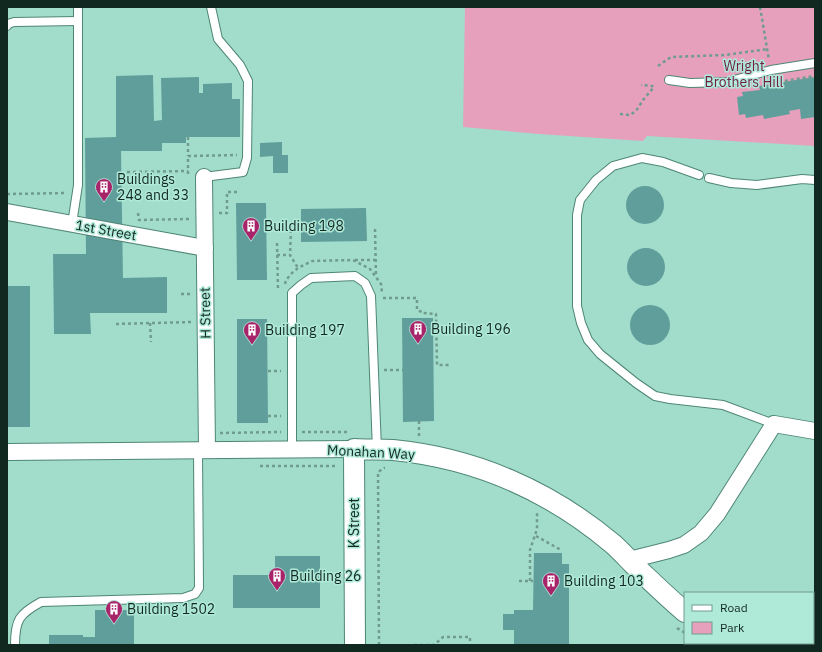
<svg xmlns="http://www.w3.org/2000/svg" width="822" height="652" font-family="'IBM Plex Sans',sans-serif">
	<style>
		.green { fill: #e6a0bc }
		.building { fill: #609e9c }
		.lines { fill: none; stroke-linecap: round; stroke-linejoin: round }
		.service-casing { stroke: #4e8675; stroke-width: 10 }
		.minor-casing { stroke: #4e8675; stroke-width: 18 }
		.tertiary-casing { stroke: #4e8675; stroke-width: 22 }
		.path { stroke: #6f9c8e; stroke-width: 2.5; stroke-dasharray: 3 3; stroke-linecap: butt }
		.service { stroke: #fff; stroke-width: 8 }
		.minor { stroke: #fff; stroke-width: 16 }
		.tertiary { stroke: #fff; stroke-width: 20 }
		.labels { text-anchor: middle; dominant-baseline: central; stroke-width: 3; stroke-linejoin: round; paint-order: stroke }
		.park-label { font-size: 14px; fill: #6f1f47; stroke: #afe9d7 }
		.poi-label { font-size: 14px; fill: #112821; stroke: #afe9d7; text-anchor: start }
		.street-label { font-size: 14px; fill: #112821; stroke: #afe9d7 }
	</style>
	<rect width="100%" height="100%" fill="#a2dcca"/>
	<!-- green -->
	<path class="green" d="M465,7H815V146L647,136L643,141L539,134L463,127Z"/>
	<!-- building -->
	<g class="building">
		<path d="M153,75L154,121L162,120L161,78L199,77V93H203V84L232,83V99H240V137H186V143H162V151H121L123,278L167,277V313H90L91,334H54L53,254H86L85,138L116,137V76Z"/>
		<path d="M815,77V117L801,119L800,109L789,111L790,114L764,119L763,115L746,118L745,114L739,115L737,97L743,96L742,92L760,90L759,86Z"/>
		<path d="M282,142V155H288V173H273V156L260,157V143Z"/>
		<circle cx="645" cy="205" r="19"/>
		<path d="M236,203H266L267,280H237Z"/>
		<path d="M366,208L367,241L301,242V209Z"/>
		<circle cx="646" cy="267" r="19"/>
		<rect x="7" y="286" width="23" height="141"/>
		<circle cx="650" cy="325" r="20"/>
		<path d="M402,318H433L434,421L403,422Z"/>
		<path d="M237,319H267L268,423H237Z"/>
		<path d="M534,553H562V564H569V645H514V630H503V614H514V610H533Z"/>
		<path d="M275,556H320V608H233V575H275Z"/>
		<path d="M95,610H134V645H49V635H83V637H95Z"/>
	</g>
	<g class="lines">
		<!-- service casing -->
		<g class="service-casing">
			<g id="service">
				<path d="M7,26L8,24L14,22L78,21"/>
				<path d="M669,80L690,83L727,82L771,70L815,63"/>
				<path d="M699,175L663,162L642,158L613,166L596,180L580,200L577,215V306L581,323L588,340L600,354L636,383L655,396L670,399L723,405L774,424"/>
				<path d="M204,177L243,172L247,158L248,81L240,65L218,39L211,7"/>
				<path d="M709,178L731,183L757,185L802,179L815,180"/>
				<path d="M72,224L78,185V7"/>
				<path d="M292,449V293L301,285L311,278L355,276L365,283L371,296L377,450"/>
				<path d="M15,645C15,620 19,614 41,602L183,598L195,594L199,588L198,450"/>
			</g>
		</g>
		<!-- minor casing -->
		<g class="minor-casing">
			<g id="minor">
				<path d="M204,177L207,450"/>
				<path d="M7,212L205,248"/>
				<path d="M7,452L354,449"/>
				<path d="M629,560L669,550L684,545L701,533L717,514L774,424L815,431"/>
			</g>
		</g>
		<!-- tertiary casing -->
		<g class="tertiary-casing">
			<g id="tertiary">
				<path d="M727,643L730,645"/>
				<path d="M355,645L354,449C367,450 380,449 393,450C475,458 550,491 613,544C620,550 627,558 634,565C651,581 667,597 685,612"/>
			</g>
		</g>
		<!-- path -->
		<g class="path">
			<path d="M760,7L769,60"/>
			<path d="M658,66L671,57L725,55L768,49"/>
			<path d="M773,83L815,76"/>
			<path d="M620,114L630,115L636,111L643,100L654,87L652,86L641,85"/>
			<path d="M188,137V156"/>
			<path d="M127,172L188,171"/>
			<path d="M188,174V156L237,155"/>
			<path d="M7,194L66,193"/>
			<path d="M138,213L139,220L189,219"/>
			<path d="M219,213H227V192H239"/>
			<path d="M375,229L376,277"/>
			<path d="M291,230L290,255L298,268"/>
			<path d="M277,243L278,290"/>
			<path d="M277,255H290"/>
			<path d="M355,260H376"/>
			<path d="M285,284L286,280L292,273L298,268L312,261L353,260L370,269L381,284L382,292"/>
			<path d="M181,294H191"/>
			<path d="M383,298H417V310L422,312V313L436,314L437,365H449"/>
			<path d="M150,323L151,342"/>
			<path d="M116,324L191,322"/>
			<path d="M384,370H403"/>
			<path d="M268,371H281"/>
			<path d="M268,416H281"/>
			<path d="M419,421V437"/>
			<path d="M302,432H349"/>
			<path d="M220,433L281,432"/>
			<path d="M260,466H337"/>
			<path d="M536,536L561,550"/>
			<path d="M519,581H533"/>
			<path d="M530,581V550L537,529V512"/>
			<path d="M677,628L685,633"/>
			<path d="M699,643L702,645"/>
			<path d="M379,645L378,472L384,468H385"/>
			<path d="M414,645H434L443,637H470V645"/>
		</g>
		<!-- service -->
		<use href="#service" class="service"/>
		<!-- minor -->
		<use href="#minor" class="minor"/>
		<!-- tertiary -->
		<use href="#tertiary" class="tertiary"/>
	</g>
	<!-- icons -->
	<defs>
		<g id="building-pin" transform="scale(0.9)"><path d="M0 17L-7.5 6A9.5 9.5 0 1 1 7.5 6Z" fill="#a9236b" stroke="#afe9d7"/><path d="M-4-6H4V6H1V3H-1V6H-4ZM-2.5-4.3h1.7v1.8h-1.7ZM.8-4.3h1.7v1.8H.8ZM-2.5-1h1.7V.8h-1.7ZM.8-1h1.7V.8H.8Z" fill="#fff"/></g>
	</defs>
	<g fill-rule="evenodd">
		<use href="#building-pin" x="104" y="187"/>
		<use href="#building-pin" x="251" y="226"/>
		<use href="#building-pin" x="418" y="329"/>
		<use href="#building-pin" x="252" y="330"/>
		<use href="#building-pin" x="277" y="576"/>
		<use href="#building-pin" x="551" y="581"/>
		<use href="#building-pin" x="114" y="609"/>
	</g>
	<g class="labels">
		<!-- park labels -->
		<g class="park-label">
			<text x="744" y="66">Wright<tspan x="744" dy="16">Brothers Hill</tspan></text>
		</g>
		<!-- poi labels -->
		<g class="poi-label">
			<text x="117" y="179">Buildings<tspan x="117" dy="16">248 and 33</tspan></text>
			<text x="264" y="226">Building 198</text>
			<text x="431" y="329">Building 196</text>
			<text x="265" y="330">Building 197</text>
			<text x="290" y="576">Building 26</text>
			<text x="564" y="581">Building 103</text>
			<text x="127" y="609">Building 1502</text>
		</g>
		<!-- street labels -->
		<g class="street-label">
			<text transform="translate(106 230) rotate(10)">1st Street</text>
			<text transform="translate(205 313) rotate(-91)">H Street</text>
			<text transform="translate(371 452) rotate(3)">Monahan Way</text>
			<text transform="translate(354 523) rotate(-90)">K Street</text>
		</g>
	</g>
	<!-- border -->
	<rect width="822" height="652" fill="none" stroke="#112821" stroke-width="16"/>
	<!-- legend -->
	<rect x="684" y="592" width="130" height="52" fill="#afe9d7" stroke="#709c8e"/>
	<rect x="692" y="605" width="20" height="6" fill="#ffffff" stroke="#709c8e"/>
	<text x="720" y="612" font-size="12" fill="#112821">Road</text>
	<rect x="692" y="622" width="20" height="12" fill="#e6a0bc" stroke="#709c8e"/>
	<text x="720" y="632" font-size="12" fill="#112821">Park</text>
</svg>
